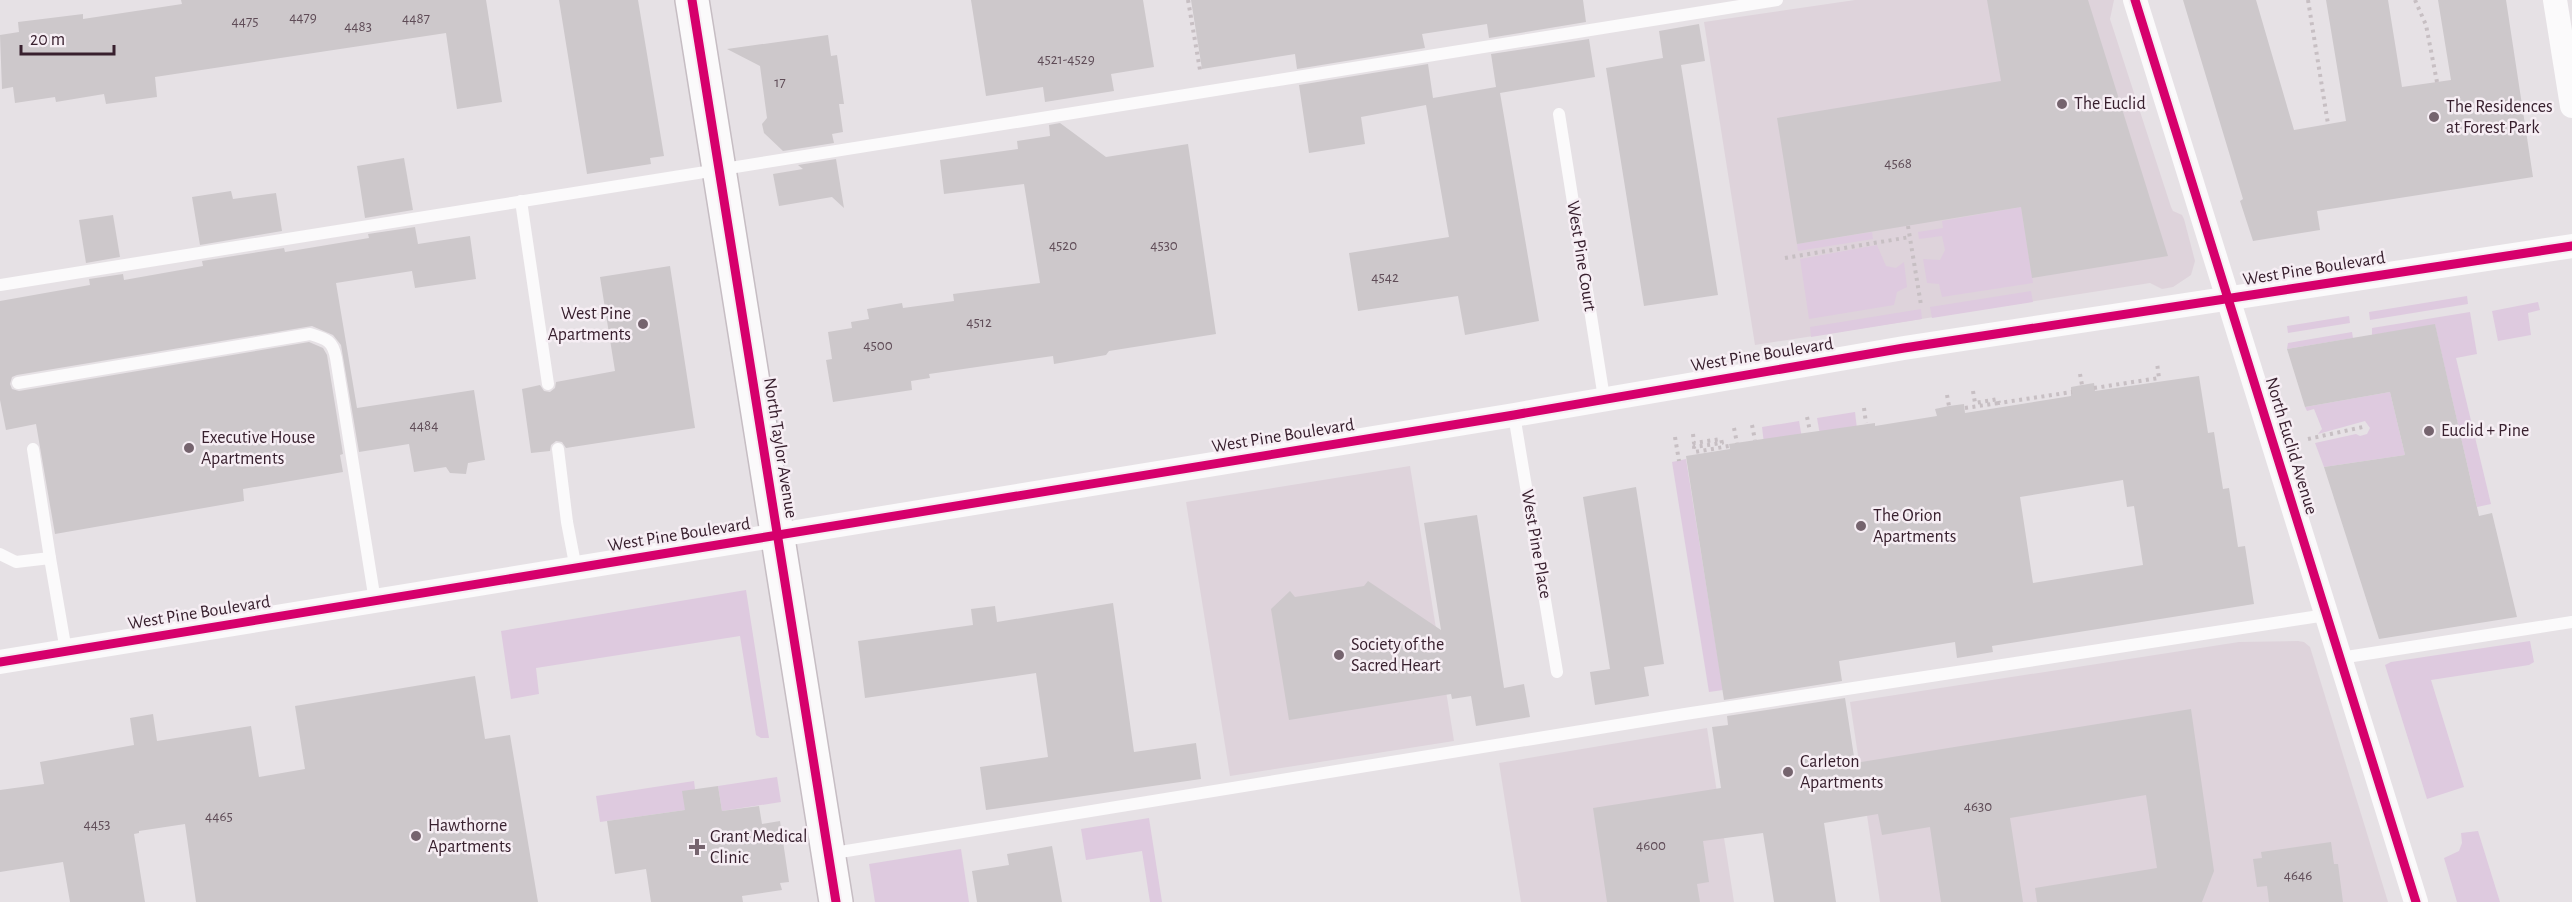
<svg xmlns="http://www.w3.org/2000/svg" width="2572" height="902" font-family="'Alegreya Sans',sans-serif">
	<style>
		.built { fill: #ded3db }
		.green { fill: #decadf }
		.building { fill: #cdc8cb; fill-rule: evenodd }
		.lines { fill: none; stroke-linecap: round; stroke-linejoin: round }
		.secondary-casing { stroke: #c6bdc3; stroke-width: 36 }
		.path { stroke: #c7bfc3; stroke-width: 4; stroke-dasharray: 3 4.5; stroke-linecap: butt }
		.lane { stroke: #fbfafb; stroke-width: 12 }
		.street { stroke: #fbfafb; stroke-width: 24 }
		.secondary { stroke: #fbfafb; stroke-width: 33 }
		.cycleway-casing { stroke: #f6eef4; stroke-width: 13 }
		.cycleway { stroke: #d6006c; stroke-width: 9 }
		.poi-dot { fill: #75646e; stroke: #f6eef4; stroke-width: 2 }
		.labels { text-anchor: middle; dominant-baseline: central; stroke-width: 5; stroke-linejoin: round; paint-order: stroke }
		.number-label { font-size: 15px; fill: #5f4c57 }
		.poi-label { font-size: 18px; fill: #38202e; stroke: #f6eef4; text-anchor: start }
		.street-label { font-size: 18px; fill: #38202e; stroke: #f6eef4 }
	</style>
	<rect width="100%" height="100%" fill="#e6e1e5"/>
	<!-- built -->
	<g class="built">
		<path d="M1855,0H2114L2110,19L2171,207L2173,211L2182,215L2184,219L2195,261L2191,275L2173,287L2162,289L2150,283L1755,345L1704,22Z"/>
		<path d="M1410,466L1454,741L1230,776L1186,502Z"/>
		<path d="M2239,642L2298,641L2304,642L2310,647L2388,902H1880L1850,702Z"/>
		<path d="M1707,728L1734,902H1521L1499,763Z"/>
	</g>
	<!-- green -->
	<g class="green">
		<path d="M2021,207L2033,283L1942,297L1939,284L1927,283L1923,259L1940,260L1945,250L1942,236L1919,239L1918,232L1943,228L1942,221Z"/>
		<path d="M1872,232L1873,239L1798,251L1797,244Z"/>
		<path d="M1877,245L1886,266L1896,268L1904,262L1907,287L1897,292L1894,305L1809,319L1800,259Z"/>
		<path d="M2031,291L2033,302L1932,318L1930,307Z"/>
		<path d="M2467,296L2468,304L2370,320L2369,312Z"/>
		<path d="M2538,302L2540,310L2528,313L2531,335L2498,341L2492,311Z"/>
		<path d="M1921,309L1922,319L1811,337L1810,327Z"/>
		<path d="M2470,312L2477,354L2456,358L2491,504L2477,507L2435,325L2372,335V328Z"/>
		<path d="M2349,316L2350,323L2288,333L2287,326Z"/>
		<path d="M2352,332L2353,338L2287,349L2288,343Z"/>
		<path d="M2390,392L2405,455L2324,467L2315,443L2356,434L2360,436L2367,434L2370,428L2365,421L2318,434L2322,429L2314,409L2307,411L2305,407Z"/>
		<path d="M1855,412L1857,429L1820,435L1817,418Z"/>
		<path d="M1799,421L1802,438L1764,444L1762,427Z"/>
		<path d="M1686,459L1723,690L1709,692L1672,462Z"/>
		<path d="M746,590L769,738H761L756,735L740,636L536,668L539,694L511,699L501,631Z"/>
		<path d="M2530,641L2534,662L2529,665L2431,680L2464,787L2427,799L2385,665L2391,662Z"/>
		<path d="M777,777L781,802L722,811L718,786Z"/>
		<path d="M694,781L695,789L685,810L600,822L596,796Z"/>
		<path d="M1149,818L1162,902H1150L1142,851L1086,860L1081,829Z"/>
		<path d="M2478,831L2500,902H2457L2444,858L2459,851L2462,843L2461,833Z"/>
		<path d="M961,849L969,902H875L869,864Z"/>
	</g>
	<!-- building -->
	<g class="building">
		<path d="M181,0H486L502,102L457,109L446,33L155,77L157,97L106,104L104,94L56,102L55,97L15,103L13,87L2,89L0,35L19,32L18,22L83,14V19L182,4Z"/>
		<path d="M559,0H638L664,156L650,158L651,164L587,174Z"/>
		<path d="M971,0H1143L1154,67L1111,74L1114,91L1045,102L1043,87L986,96Z"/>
		<path d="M1191,0H1583L1586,22L1489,38L1487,24L1422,34L1425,48L1297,69L1295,54L1202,69Z"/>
		<path d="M1987,0H2088L2168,256L2032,278L2021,207L1797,244L1777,118L2001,81Z"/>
		<path d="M2183,0H2256L2294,130L2346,121L2326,0H2388L2402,87L2451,80L2438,0H2506L2533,177L2317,211L2320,230L2253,241L2240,201L2243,199Z"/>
		<path d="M1699,24L1705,61L1681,65L1718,295L1644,306L1606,68L1663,58L1659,31Z"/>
		<path d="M828,35L831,56L837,55L844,104H839L843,132L832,134L834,143L783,151L764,133L762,124L767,118L760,66L727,49Z"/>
		<path d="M1589,39L1595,77L1500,93L1539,321L1465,335L1458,296L1358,311L1349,253L1449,237L1426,105L1361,117L1365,144L1309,153L1299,85L1428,64L1433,98L1496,87L1491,54Z"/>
		<path d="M1060,123L1106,157L1188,144L1216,334L1109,351L1106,355L1054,364L1053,356L929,374L930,378L911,381L912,390L833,402L826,360L832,359L828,332L852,328L851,322L869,319L867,309L902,303L903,308L954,301L953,294L1040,283L1024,184L944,194L940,160L1018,149L1017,141L1050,136L1049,125Z"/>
		<path d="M404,158L413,210L365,218L357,166Z"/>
		<path d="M836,159L844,208L832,197L779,206L773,174L803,169L798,165Z"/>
		<path d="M231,191L233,199L276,193L282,231L200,245L192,197Z"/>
		<path d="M113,215L120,257L86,263L79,220Z"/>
		<path d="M415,227L418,244L470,236L476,279L415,288L412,271L336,283L357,408L474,390L485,460L468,463L466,474L450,473L446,467L414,472L409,444L359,452L341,345L333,335L312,326L17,375L12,377L10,384L12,389L19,391L309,342L323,348L327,355L343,454L340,455L343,472L243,489L244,501L55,534L36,424L6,430L0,400V301L90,285L89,279L123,274L124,280L203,266L202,261L284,248L285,252L369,238L368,234Z"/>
		<path d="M670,266L695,428L566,448L562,442L556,441L551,445L550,451L531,453L522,389L540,385L544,391L550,392L555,388L556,382L615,371L600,277Z"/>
		<path d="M2435,324L2479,516L2492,513L2517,617L2379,639L2324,467L2405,455L2390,392L2305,407L2287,349Z"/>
		<path d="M2199,376L2208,433L2214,432L2223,489L2229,488L2238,547L2245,546L2254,604L1992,646L1993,652L1957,658L1955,642L1839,661L1842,681L1724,700L1686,456L1730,449L1729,444L1763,439L1875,423V426L1937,416L1935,409L1949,406L1964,404L1965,413L2071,396V387L2082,385L2094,383L2095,391ZM2123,480L2127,507L2134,506L2143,565L2033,583L2020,497Z"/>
		<path d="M1636,487L1664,664L1644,667L1649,696L1595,705L1590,672L1610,669L1583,497Z"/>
		<path d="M1477,515L1504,688L1524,684L1530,717L1476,726L1471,696L1452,699L1451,694L1289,720L1271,609L1290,591L1295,597L1364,586L1368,581L1441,630L1424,523Z"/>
		<path d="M1113,603L1134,752L1196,743L1201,779L986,810L980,767L1048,757L1036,673L865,698L858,641L973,625L971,609L995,606L997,622Z"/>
		<path d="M475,676L485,739L510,735L538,902H196L185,824L139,831V833L134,834L145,902H70L63,862L0,872V790L44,784L40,762L134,745L130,718L153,714L157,741L251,726L259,777L305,769L295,706Z"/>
		<path d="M1845,698L1855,763L2191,709L2214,871L2202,902H2037L2035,888L2157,868L2146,795L2010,818L2023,902H1941L1930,827L1882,835L1878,814L1824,823L1836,902H1774L1763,833L1703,841L1709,882L1697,884L1700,902H1607L1593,808L1721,788L1712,727L1728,725L1727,716Z"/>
		<path d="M718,786L722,811L759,806L762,824L780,821L789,882L780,883L782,890L742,896L743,902H651L646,869L615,874L607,821L685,810L682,791Z"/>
		<path d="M2331,842L2334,864H2338L2343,902H2269L2267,886L2257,887L2253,859L2262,858L2261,852Z"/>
		<path d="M1052,846L1062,902H977L972,871L1009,865L1007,854Z"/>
	</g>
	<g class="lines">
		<!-- secondary casing -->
		<g class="secondary-casing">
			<path id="secondary" d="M692,0L836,902"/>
		</g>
		<!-- path -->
		<g class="path">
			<path d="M1188,0L1200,70"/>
			<path d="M2308,0L2328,124"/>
			<path d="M2415,0L2426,25L2437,82"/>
			<path d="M1908,226L1921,305"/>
			<path d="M1785,258L1910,237"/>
			<path d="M2080,374L2082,385"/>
			<path d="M2094,388L2159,378L2157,363"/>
			<path d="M1973,391L1975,403L1998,399L1999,403L2072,392"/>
			<path d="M1947,395L1949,406"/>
			<path d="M1864,408L1866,423"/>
			<path d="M1965,408L1999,403"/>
			<path d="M1807,417L1810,431"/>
			<path d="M1752,425L1755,440"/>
			<path d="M1734,428L1737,443"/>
			<path d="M1693,434L1694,443L1721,439L1722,443L1694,447L1695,452L1729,446"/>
			<path d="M1675,437L1679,461"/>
			<path d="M2308,439L2363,427"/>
		</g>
		<!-- lane -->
		<g class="lane">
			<path d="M1559,114L1604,398"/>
			<path d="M521,201L548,384"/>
			<path d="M0,285L1777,0"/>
			<path d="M18,383L310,334C327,339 333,341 336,358L375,601"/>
			<path d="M1514,415L1557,672"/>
			<path d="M33,449L50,558"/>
			<path d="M558,449L567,522L576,569"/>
			<path d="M0,554L16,562L50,558L66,651"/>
			<path d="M2340,658L2572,622"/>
			<path d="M828,854L1685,714L2326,615"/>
		</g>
		<!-- street -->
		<g class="street">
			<path d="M2135,0L2416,902"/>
			<path d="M2555,0L2572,106"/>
			<path d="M0,662L1514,415L1904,348L2572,246"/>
		</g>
		<!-- secondary -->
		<use href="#secondary" class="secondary"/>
		<!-- cycleway casing -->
		<g class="cycleway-casing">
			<g id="cycleway">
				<path d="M692,0L836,902"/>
				<path d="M2135,0L2416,902"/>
				<path d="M0,662L1514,415L1904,348L2572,246"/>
			</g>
		</g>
		<!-- cycleway -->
		<use href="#cycleway" class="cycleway"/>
	</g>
	<!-- markers -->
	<g class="poi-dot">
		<circle cx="2062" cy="104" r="6"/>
		<circle cx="2434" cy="117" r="6"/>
		<circle cx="643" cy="324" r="6"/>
		<circle cx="2429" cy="431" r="6"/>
		<circle cx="189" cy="448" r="6"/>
		<circle cx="1861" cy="526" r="6"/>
		<circle cx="1339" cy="655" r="6"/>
		<circle cx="1788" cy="772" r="6"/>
		<circle cx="416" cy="836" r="6"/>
		<path d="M694 838h6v6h6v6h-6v6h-6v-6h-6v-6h6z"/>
	</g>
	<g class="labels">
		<!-- number labels -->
		<g class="number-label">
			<text x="303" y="17">4479</text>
			<text x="416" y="18">4487</text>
			<text x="245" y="21">4475</text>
			<text x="358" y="26">4483</text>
			<text x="1066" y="59">4521-4529</text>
			<text x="780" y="82">17</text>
			<text x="1898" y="163">4568</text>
			<text x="1063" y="245">4520</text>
			<text x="1164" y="245">4530</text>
			<text x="1385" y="277">4542</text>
			<text x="979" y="322">4512</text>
			<text x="878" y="345">4500</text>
			<text x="424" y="425">4484</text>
			<text x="1978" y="806">4630</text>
			<text x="219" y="816">4465</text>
			<text x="97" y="824">4453</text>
			<text x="1651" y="845">4600</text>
			<text x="2298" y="875">4646</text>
		</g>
		<!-- poi labels -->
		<g class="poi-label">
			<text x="2074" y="104">The Euclid</text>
			<text x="2446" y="107">The Residences<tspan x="2446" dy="21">at Forest Park</tspan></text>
			<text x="631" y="314" text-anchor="end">West Pine<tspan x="631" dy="21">Apartments</tspan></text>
			<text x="2441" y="431">Euclid + Pine</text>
			<text x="201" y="438">Executive House<tspan x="201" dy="21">Apartments</tspan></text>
			<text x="1873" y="516">The Orion<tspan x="1873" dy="21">Apartments</tspan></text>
			<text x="1351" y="645">Society of the<tspan x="1351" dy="21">Sacred Heart</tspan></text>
			<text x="1800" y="762">Carleton<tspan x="1800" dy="21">Apartments</tspan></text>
			<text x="428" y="826">Hawthorne<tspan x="428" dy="21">Apartments</tspan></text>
			<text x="710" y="837">Grant Medical<tspan x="710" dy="21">Clinic</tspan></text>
		</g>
		<!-- street labels -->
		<g class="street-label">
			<text transform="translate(1581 256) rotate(81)">West Pine Court</text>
			<text transform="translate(2314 269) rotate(-9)">West Pine Boulevard</text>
			<text transform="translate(1762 355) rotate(-9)">West Pine Boulevard</text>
			<text transform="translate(1283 436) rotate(-9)">West Pine Boulevard</text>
			<text transform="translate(2291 446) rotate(73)">North Euclid Avenue</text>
			<text transform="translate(780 448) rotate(81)">North Taylor Avenue</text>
			<text transform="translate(679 535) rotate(-9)">West Pine Boulevard</text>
			<text transform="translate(1536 544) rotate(80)">West Pine Place</text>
			<text transform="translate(199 613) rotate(-9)">West Pine Boulevard</text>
		</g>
	</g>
	<!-- scale -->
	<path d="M21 45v9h93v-9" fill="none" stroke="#38202e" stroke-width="3"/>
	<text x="30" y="45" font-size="18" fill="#38202e" stroke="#f6eef4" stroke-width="4.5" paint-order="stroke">20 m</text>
</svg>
